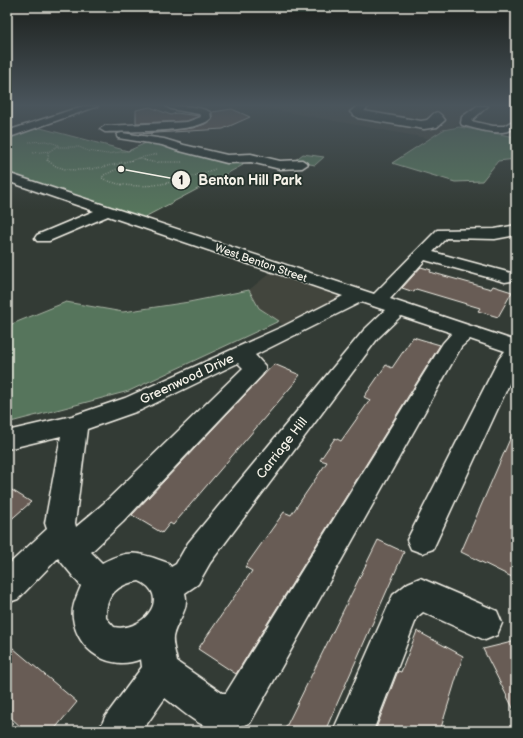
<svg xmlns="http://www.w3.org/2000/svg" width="523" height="738" font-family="'Balsamiq Sans',sans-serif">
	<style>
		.built { fill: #43453e }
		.green { fill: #57745c; stroke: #a6b2a2 }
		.building { fill: #675c54; stroke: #f4f1e8 }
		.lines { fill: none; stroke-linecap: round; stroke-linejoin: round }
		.minor-casing { stroke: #f4f1e8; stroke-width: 3 }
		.path-far1 { stroke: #f4f1e8; stroke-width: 1; stroke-dasharray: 0.5 1.5; stroke-linecap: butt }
		.path { stroke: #f4f1e8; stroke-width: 1.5; stroke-dasharray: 0.5 2; stroke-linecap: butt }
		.minor { fill: #26332d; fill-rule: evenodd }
		.labels { text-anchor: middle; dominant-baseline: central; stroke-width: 3.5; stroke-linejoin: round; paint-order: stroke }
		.far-street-label { font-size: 11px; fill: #f4f1e8; stroke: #26332d }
		.street-label { font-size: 13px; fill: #f4f1e8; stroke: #26332d }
		.leader { fill: none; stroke: #f4f1e8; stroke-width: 1.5 }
		.callout-dot { fill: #f4f1e8; stroke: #26332d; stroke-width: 1.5 }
		.mark-label { font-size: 12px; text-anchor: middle; font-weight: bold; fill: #111 }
		.callout-label { font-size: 14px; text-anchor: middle; font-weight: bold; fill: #f4f1e8; stroke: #26332d; stroke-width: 3.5; stroke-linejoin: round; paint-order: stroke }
	</style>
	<rect width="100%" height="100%" fill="#333b35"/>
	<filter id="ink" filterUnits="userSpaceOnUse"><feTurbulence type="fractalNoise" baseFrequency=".025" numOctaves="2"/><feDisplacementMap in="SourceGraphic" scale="8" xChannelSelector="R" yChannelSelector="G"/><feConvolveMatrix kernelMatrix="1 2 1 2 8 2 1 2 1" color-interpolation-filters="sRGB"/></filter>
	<g filter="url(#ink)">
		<!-- built -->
		<g class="built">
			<path d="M255,106H483L466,119L432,139Z"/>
			<path d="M270,273L351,300L291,330L259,308L249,290Z"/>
		</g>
		<!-- green -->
		<g class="green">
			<path d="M33,126L128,151L148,142L243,165L141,219L7,174V135Z"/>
			<path d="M459,127L516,137V159L498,161L482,181L455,182L392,163L443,130Z"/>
			<path d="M303,154L324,157L315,165L294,161Z"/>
			<path d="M249,290L259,308L279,321L129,391L7,423V326L66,302L123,312L189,302Z"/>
		</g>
		<!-- building -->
		<g class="building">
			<path d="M150,107L171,115L176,113L199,116L187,121L136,123V110Z"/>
			<path d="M232,109L250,117L223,129L139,134L193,128L205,124L212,119V112Z"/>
			<path d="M421,267L431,270L430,272L491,289L493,286L512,292L498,317L478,311L480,308L416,289L414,292L402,288Z"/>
			<path d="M413,337L440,345L236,674L198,649L252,571L245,567L284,512L291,515L327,462L320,460L335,438L341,441L370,400L364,397L386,365L392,368Z"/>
			<path d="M274,364L300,375L295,381H296L173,525L170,523L162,533L132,515Z"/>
			<path d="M516,425V579L461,552Z"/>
			<path d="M7,487L31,502L7,523Z"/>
			<path d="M378,540L404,552L325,731H284Z"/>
			<path d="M417,631L463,656L440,731H375L398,671L401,672Z"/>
			<path d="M516,641V714L483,649Z"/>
			<path d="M7,643L77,702L53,731H25L7,714Z"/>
		</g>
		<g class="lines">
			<!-- minor casing -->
			<g class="minor-casing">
				<g id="minor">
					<path d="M83,106H98L7,138V131Z"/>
					<path d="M166,106C181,106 196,105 210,112L211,118C200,133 126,131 105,132L100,129L105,126L187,122L201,117L199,114L171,109Z"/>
					<path d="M357,106H369L364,111L421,121L427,120C436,113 435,107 445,120L437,127L424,129L358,118L350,112Z"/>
					<path d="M477,106H488L471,121L493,126H504L516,119V127C501,138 479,129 462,125L461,123L462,117Z"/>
					<path d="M122,133L164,139L184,145L227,155L251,154L280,161L302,160L308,164L302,168L280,169L251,162L227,163L176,150L162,145L118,138L117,136L118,134Z"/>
					<path d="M7,173L374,294L437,230L495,229L516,225V235L495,239L446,238L433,252L511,273L514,277L511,281L505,282L425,260L390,299L516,341V369L433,549L422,553L411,549L407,540L499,359L505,351L470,339L461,347L250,723C208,738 197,722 165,698L142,731H99L105,717L142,667L141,659C110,672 77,651 73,618C71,607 77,596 81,586L58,558L18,599L7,603V566L47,529L45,523L61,436L7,449V431L72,416L125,398L284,326L343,296L108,216L49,241H37L35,238L37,235L94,211L7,181ZM361,302L385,310L364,330L188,543L176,564L171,567L168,563C140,553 130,548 102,563L91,552L123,522L262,375L265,370V366L255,355ZM401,316L452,333L443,343L226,693H222L177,662C176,655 172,644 173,637C176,621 190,610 185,593L198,584L210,563L378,338ZM238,363L243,368L103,504L76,527L75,523L87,429L141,410ZM139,581C173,596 142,633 114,627L106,618C105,596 117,584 139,581Z"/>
					<path d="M420,578L497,611L502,623L497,635L485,640L423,612L417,617L373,731H333L393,595L408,583Z"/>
				</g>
			</g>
			<!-- path-far1 -->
			<g class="path-far1">
				<path d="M29,142L46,141L59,145L50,151L32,153"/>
				<path d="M58,147H79L88,151L107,154L133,150"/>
				<path d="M48,161V151"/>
				<path d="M129,161L139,158"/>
				<path d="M147,161L139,158L158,154"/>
			</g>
			<!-- path -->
			<g class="path">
				<path d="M47,160C66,177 95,168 118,164L122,167L104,175L102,178C135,195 182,181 215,169"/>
				<path d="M144,160L152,162H183"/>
				<path d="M119,163L133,160"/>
			</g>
			<!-- minor -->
			<use href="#minor" class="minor"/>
		</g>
	</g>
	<!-- sky -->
	<linearGradient id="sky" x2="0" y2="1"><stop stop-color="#1c201d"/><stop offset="0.5" stop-color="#4a555c"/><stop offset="1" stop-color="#4a555c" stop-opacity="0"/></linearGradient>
	<rect width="523" height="210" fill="url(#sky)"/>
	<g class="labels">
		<!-- far-street labels -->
		<g class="far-street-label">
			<text transform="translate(261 263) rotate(19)">West Benton Street</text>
		</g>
		<!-- street labels -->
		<g class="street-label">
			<text transform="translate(187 379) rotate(-25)">Greenwood Drive</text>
			<text transform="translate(282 448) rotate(-52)">Carriage Hill</text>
		</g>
	</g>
	<!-- callouts -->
	<path class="leader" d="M121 169L181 180"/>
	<g class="callout-dot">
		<circle cx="121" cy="169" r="4"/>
		<circle cx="181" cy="180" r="10"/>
	</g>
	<g class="mark-label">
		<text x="181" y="184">1</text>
	</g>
	<g class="callout-label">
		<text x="250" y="185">Benton Hill Park</text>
	</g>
	<!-- margin -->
	<rect width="523" height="738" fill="none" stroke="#26332d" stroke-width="24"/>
	<rect x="12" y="12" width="499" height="714" fill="none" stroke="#f4f1e8" stroke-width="1.5" filter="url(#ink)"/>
</svg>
